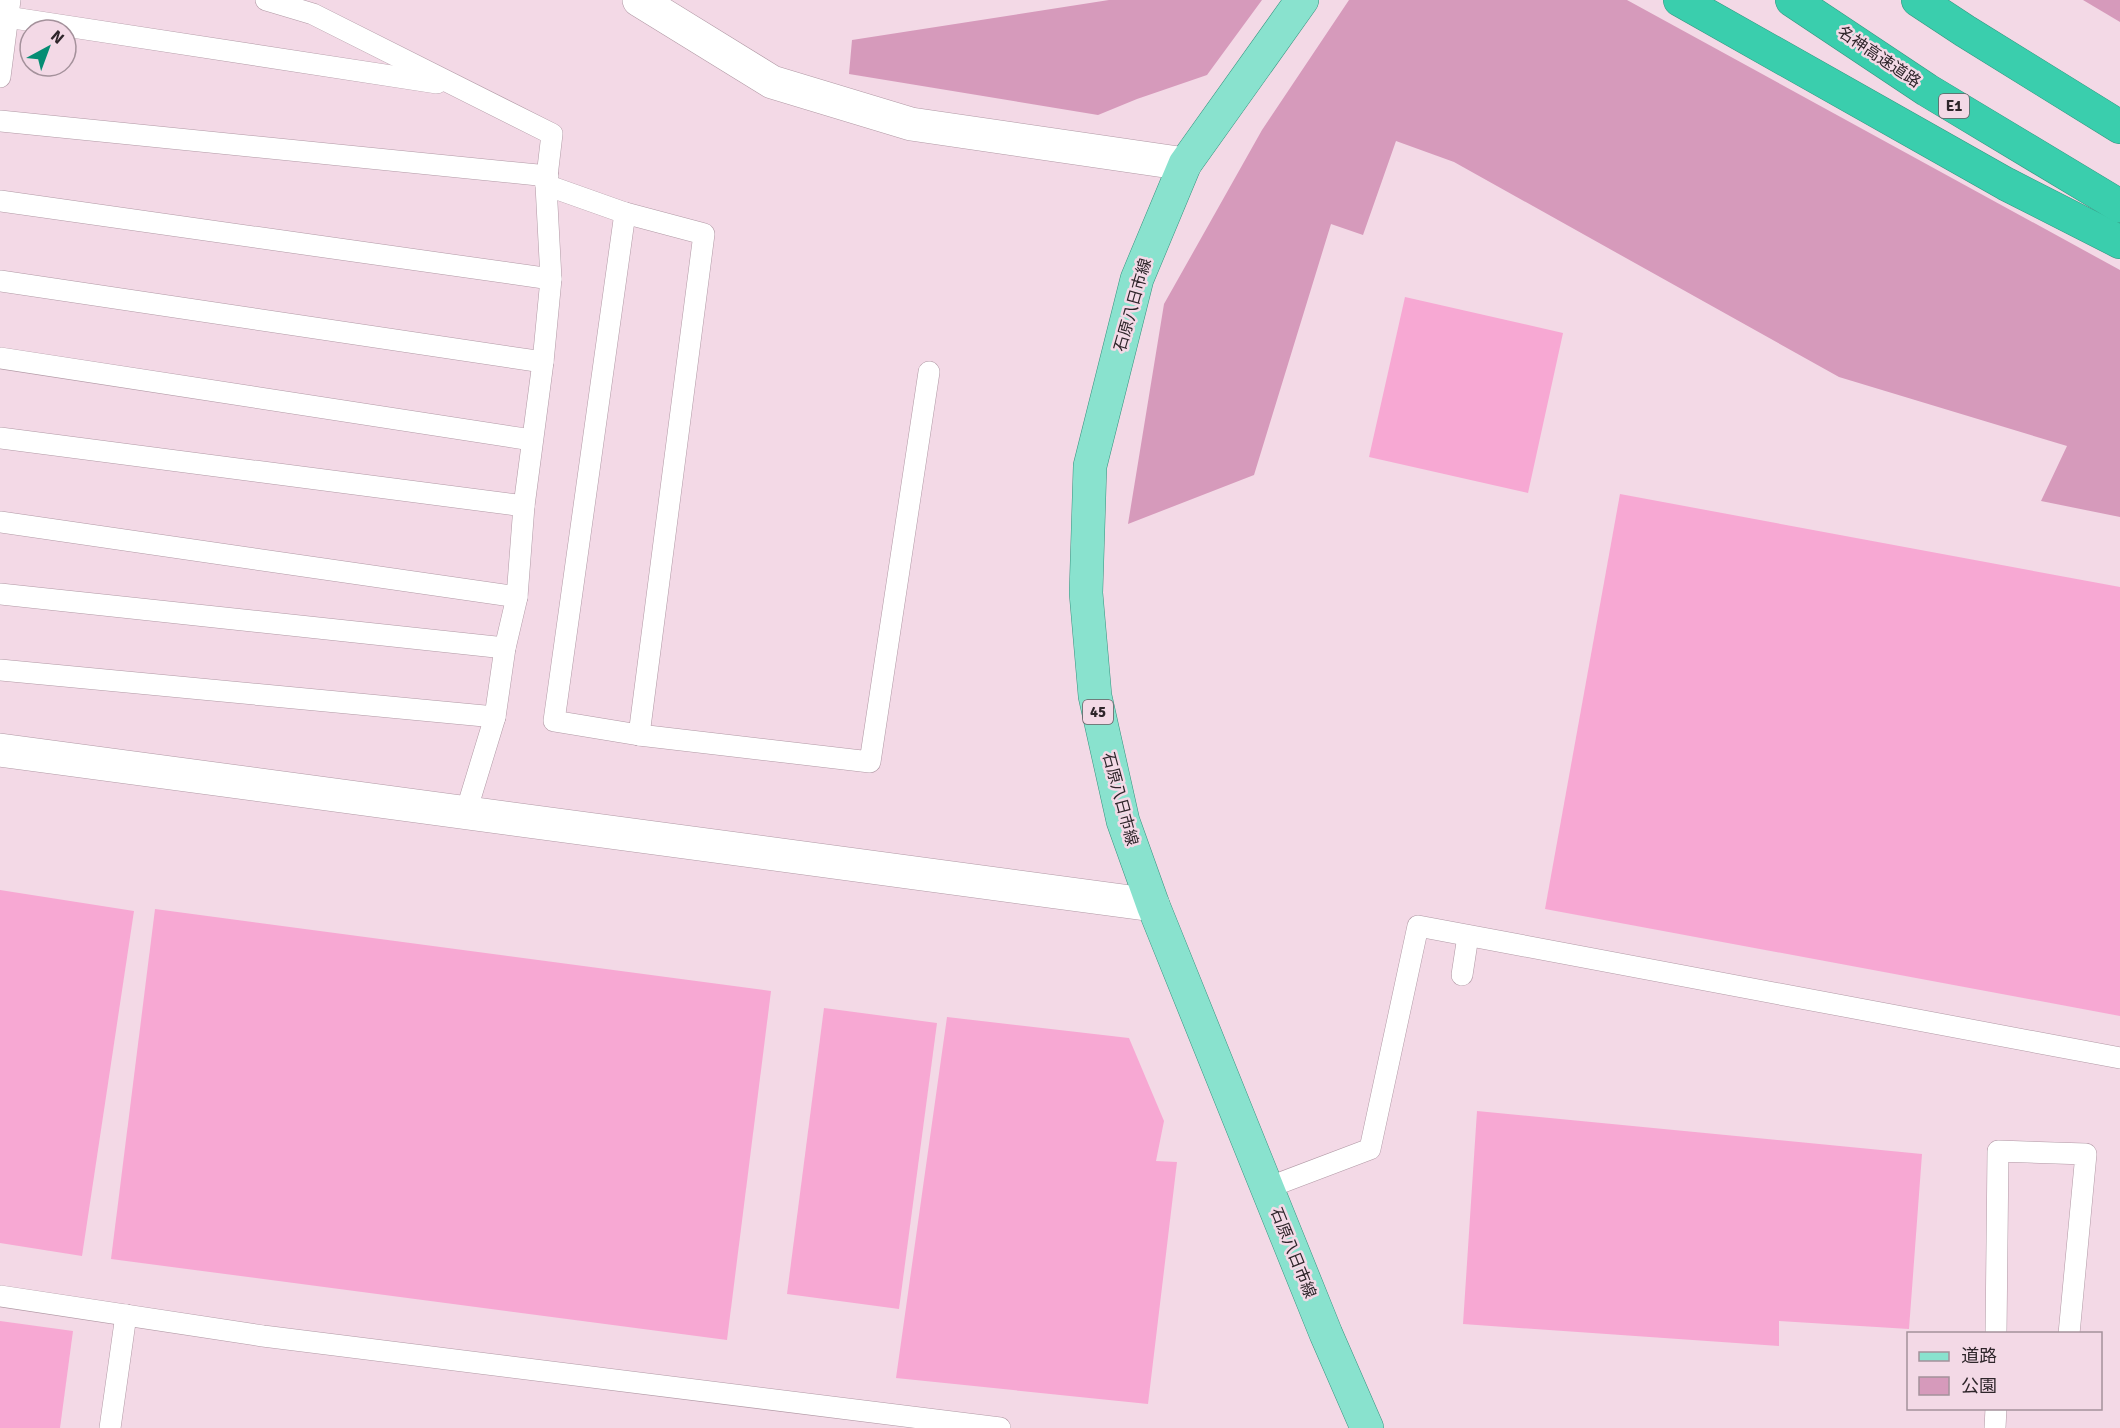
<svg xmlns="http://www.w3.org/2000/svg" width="2120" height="1428" font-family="Signika,'Noto Sans JP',sans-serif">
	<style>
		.green { fill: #d69abb }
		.building { fill: #f7a8d3 }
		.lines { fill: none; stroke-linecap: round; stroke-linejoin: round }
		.service-casing { stroke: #b199a5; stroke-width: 22 }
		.minor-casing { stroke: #b199a5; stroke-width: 34 }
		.tertiary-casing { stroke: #b199a5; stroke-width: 34 }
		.primary-casing { stroke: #36937f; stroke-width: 34 }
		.motorway-casing { stroke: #36937f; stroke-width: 34 }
		.service { stroke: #fff; stroke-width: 21 }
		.minor { stroke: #fff; stroke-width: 33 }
		.tertiary { stroke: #fff; stroke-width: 33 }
		.primary { stroke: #89e2ce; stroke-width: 33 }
		.motorway { stroke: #3acead; stroke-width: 33 }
		.labels { text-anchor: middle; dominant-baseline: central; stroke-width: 5; stroke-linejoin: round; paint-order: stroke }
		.shield { fill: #f3d9e6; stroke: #695b62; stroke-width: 1.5 }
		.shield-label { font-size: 15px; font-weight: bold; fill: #2e252a }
		.street-label { font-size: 16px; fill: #2e252a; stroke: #f3d9e6 }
	</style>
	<rect width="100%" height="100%" fill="#f3d9e6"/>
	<!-- green -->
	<g class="green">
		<path d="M1109,0H1262L1207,75L1137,99L1098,115L849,74L852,40Z"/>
		<path d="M1349,0H1627L2120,270V517L2041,501L2067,446L1839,377L1454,162L1396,141L1363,235L1331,224L1254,475L1128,524L1164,304L1262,130Z"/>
		<path d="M2083,0H2120V22Z"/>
	</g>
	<!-- building -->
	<g class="building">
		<path d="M1405,297L1563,333L1528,493L1369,457Z"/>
		<path d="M1620,494L2120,587V1016L1545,909Z"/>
		<path d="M0,890L134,911L82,1256L0,1243Z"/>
		<path d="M155,909L771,991L727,1340L111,1259Z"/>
		<path d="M824,1008L937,1023L899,1309L787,1294Z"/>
		<path d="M947,1017L1129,1038L1164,1121L1156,1161L1177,1162L1148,1404L896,1378Z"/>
		<path d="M1477,1111L1922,1154L1909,1329L1779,1321V1346L1463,1324Z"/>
		<path d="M0,1321L73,1331L60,1428H0Z"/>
	</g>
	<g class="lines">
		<!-- service casing -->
		<g class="service-casing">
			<g id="service">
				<path d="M266,0L313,14L552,134L546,185L551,279L543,362L524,506L517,597L505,648L495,717L466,812"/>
				<path d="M7,17L437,83"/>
				<path d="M0,77L10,0"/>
				<path d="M0,121L548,176"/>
				<path d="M546,185L625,213"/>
				<path d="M0,201L551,279"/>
				<path d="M625,213L704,234L639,735L554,721Z"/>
				<path d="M0,281L543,362"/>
				<path d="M0,358L532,440"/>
				<path d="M0,438L524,506"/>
				<path d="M0,522L517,597"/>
				<path d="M0,594L505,648"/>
				<path d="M0,670L495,717"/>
				<path d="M639,735L870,762L929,372"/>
				<path d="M1462,975L1468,936"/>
				<path d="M1267,1188L1370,1149L1418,926L2120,1058"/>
				<path d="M0,1296L263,1336L1000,1428"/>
				<path d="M1996,1334L1998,1151L2086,1154L2069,1334"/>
				<path d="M110,1428L126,1315"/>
				<path d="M1995,1428L1996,1408"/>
			</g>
		</g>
		<!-- minor casing -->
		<g class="minor-casing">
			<path id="minor" d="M639,0L772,82L911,124L1185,164"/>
		</g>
		<!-- tertiary casing -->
		<g class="tertiary-casing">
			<path id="tertiary" d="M0,750L1153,905"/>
		</g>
		<!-- primary casing -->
		<g class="primary-casing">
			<path id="primary" d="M1302,0L1185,164L1137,279L1090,466L1086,593L1095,696L1123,821L1153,905L1326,1334L1367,1428"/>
		</g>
		<!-- motorway casing -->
		<g class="motorway-casing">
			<g id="motorway">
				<path d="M1680,0L2006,184L2120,242"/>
				<path d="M1792,0L1927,90L2120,206"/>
				<path d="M1918,0L1965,31L2120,127"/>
			</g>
		</g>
		<!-- service -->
		<use href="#service" class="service"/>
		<!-- minor -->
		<use href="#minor" class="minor"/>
		<!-- tertiary -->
		<use href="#tertiary" class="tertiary"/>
		<!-- primary -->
		<use href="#primary" class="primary"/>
		<!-- motorway -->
		<use href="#motorway" class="motorway"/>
	</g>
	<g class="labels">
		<!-- shield labels -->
		<g class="shield">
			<rect x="1939" y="94" width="30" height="24" rx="4.5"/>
			<rect x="1083" y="700" width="30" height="24" rx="4.5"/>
		</g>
		<g class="shield-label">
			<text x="1954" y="106">E1</text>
			<text x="1098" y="712">45</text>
		</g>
		<!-- street labels -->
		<g class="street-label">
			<text transform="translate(1879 57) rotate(34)">名神高速道路</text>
			<text transform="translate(1133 305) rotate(-74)">石原八日市線</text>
			<text transform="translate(1120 799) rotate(75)">石原八日市線</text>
			<text transform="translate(1293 1253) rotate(68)">石原八日市線</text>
		</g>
	</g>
	<!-- legend -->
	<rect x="1907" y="1332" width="195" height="78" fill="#f3d9e6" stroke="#a4919b" stroke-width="1.5"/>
	<rect x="1919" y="1352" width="30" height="9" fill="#89e2ce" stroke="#a4919b" stroke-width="1.5"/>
	<text x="1961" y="1362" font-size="18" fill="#2e252a">道路</text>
	<rect x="1919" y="1377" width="30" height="18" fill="#d69abb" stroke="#a4919b" stroke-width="1.5"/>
	<text x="1961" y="1392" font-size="18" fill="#2e252a">公園</text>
	<!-- north arrow -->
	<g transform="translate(48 48) rotate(41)"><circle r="28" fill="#f3d9e6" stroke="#a4919b" stroke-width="1.5"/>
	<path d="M0-4.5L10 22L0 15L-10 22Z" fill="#058d74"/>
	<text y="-9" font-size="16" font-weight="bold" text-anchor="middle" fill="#2e252a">N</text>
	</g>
</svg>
